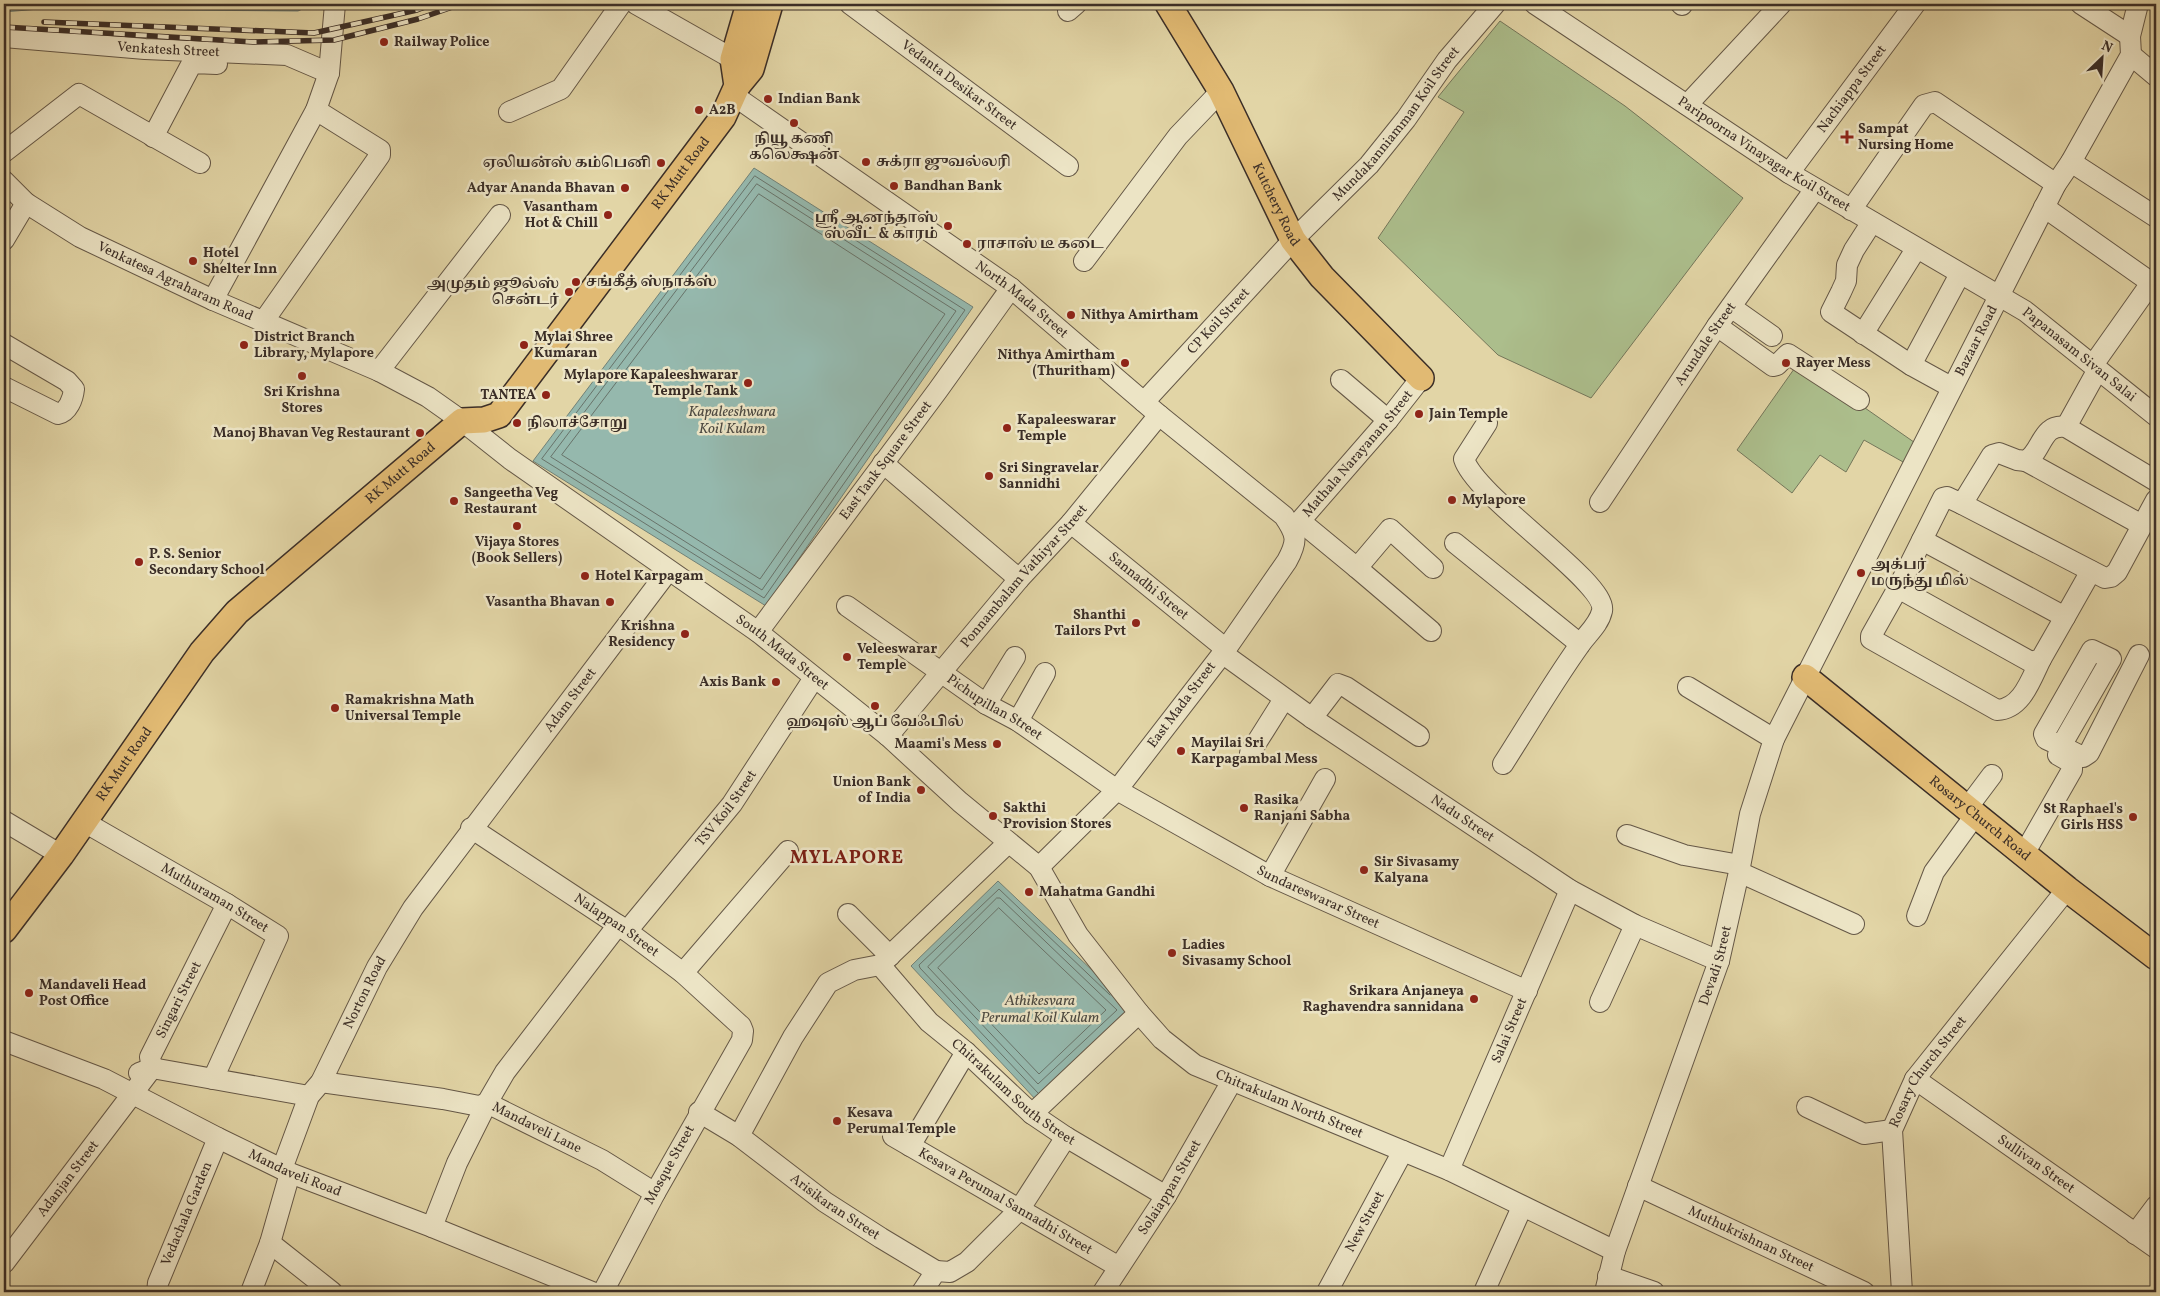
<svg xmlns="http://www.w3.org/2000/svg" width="2160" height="1296" font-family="Vollkorn,'Noto Serif Tamil',serif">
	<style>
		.green { fill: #acbe8c; stroke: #74765a }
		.water { fill: #95b8ad; stroke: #718177 }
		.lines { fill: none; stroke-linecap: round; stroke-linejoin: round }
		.shore { stroke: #68736a; stroke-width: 1 }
		.minor-casing { stroke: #655847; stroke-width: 22 }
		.major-casing { stroke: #3b2e27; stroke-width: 28 }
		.minor { stroke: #ece4c5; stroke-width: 20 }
		.major { stroke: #e1ba73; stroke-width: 25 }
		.rail-casing { stroke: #3b2e27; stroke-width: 5.5 }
		.rail { stroke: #ece4c5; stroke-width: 4; stroke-dasharray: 11; stroke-linecap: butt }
		.poi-dot { fill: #8f2418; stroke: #ece4c5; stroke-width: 2 }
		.labels { text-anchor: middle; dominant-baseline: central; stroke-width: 5; stroke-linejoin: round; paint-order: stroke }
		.poi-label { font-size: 14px; font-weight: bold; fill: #3b2e27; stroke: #ece4c5; text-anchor: start }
		.street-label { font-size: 14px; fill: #3b2e27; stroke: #ece4c5 }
		.water-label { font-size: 15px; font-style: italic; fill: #4d4a42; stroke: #ece4c5 }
		.district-label { font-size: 19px; font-weight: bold; letter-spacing: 1px; fill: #7a1f14; stroke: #ece4c5 }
	</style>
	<rect width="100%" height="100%" fill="#e2d5a6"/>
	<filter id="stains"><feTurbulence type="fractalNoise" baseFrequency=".004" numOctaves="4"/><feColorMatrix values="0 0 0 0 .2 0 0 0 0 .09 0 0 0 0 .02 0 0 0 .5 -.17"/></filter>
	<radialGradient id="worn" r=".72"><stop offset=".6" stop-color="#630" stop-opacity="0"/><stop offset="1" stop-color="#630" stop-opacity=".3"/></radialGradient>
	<!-- green -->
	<g class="green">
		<path d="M1500,21L1625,106L1743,198L1591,398L1498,355L1378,238L1464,112L1438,97Z"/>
		<path d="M1799,362L1921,447L1912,467L1864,440L1846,472L1820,455L1792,493L1737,450Z"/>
	</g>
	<!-- water -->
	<g class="water">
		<path d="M4,4H313L298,11L39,9L4,12Z"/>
		<path d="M754,168L973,307L766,606L533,461Z"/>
		<path d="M998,881L1135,1011L1037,1101L911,966Z"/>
	</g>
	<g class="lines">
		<!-- shore -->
		<g class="shore">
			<path d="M52,4L296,6L302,4"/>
			<path d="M755,176L965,310L764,598L542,459Z"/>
			<path d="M757,184L956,311L762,590L551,457Z"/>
			<path d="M759,194L945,314L760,579L562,455Z"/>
			<path d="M997,898H1000L1117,1010L1038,1084L928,967Z"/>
			<path d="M999,908L1106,1010L1039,1074L938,968Z"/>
			<path d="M1038,1093L920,968L919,965L999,889L1110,995"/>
		</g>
		<!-- minor casing -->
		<g class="minor-casing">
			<g id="minor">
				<path d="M636,4L733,59"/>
				<path id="s1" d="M850,4L1068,166"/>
				<path id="s2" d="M1535,4L1789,173L2025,311L2156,416"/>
				<path d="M1681,4L1682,5"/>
				<path d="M2081,4L2130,36"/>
				<path d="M1068,11L1076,4"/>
				<path id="s3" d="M4,37L145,49L287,55L329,73"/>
				<path d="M2131,55L2156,76"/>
				<path id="s4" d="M733,95L1011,288L1159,415L1284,516C1297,535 1298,541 1287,561L1226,649L1117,790L1039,867"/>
				<path d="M1687,105L1781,4"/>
				<path d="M509,112L561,89L621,4"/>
				<path d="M153,137L192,63L217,64"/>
				<path d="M4,152L79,94L200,163"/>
				<path d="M2071,162L2156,217"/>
				<path id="s5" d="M1789,173L1915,4"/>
				<path id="s6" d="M4,181L26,203L80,237L213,300L379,371L428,397L462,421L510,459L758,632L888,736L960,802L1039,867L1078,935L1139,1013L1162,1039L1195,1065L1449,1170L1615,1251"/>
				<path d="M2044,207L2156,286"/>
				<path d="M1851,210L1924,105L1935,102L2056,184"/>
				<path d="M1872,222L1854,250L1847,265L1846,281L1841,292L1831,312L1911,365L1951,387"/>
				<path d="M4,240L26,203"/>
				<path d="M1084,261L1178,136L1221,91"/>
				<path d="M213,300L316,110L329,73L335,4"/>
				<path d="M1731,307L1772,336"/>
				<path d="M263,322L380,155V150L316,110"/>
				<path d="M1717,326L1773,366L1777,365L1788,354L1859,400"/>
				<path d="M1863,334L1916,249"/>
				<path d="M4,344L67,381L74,389C73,399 68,412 58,414L4,387"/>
				<path d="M1911,365L1960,274"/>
				<path d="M2093,365L2151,283"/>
				<path d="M379,371L500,215"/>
				<path d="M1341,380L1388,420"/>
				<path id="s7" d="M1144,402L1293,240L1369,165L1406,119L1447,60L1495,4"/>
				<path d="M1487,423L1464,459C1476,498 1608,582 1602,611C1599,625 1586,635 1579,646C1552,684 1528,725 1503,764"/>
				<path d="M2066,427L2097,371"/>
				<path d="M2026,461L2142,525"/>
				<path d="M883,463L1019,579"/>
				<path id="s8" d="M1600,502L1717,326L1815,189"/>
				<path d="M1962,504L1992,455L1999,453L2017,460L2026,461C2043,451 2041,423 2066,427L2156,481"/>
				<path d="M1300,521L1357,568L1390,529L1433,568"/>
				<path id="s9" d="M1071,523L1226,649"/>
				<path id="s10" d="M1291,526L1300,521L1388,420L1421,378"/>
				<path d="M1922,540L2065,617L2091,571"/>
				<path d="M1455,543L1580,644"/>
				<path d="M1357,568L1431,631"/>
				<path d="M1898,588L2031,662L2041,659L2065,617"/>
				<path id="s11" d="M847,606L986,704L1018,721L1117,790L1270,876L1527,991"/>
				<path id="s12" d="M758,632L938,390L1011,288"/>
				<path id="s13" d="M1222,653L1312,718L1570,890L1635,925L1719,961"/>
				<path d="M2041,659C2031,679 2022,709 1997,710L1871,639V636L1898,588L1943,498L1947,497L1962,504L2105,578L2111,577L2117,572L2156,500"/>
				<path d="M1688,687L1774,739"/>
				<path d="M986,704L1015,657"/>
				<path d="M1312,718L1338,684L1346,687L1419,736"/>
				<path d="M1018,721L1045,673"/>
				<path id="s14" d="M888,736L1019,579L1071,523L1159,415"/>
				<path d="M1250,753L1284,699"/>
				<path d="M1968,807L1992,775"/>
				<path d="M4,821L61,855"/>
				<path id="s15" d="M93,827L227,904L278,936L213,1079"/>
				<path id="s16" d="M471,828L627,931L683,973L741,1026L743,1031L742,1040L655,1193L603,1292"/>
				<path d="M1627,835L1684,855L1740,865"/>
				<path d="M2024,854L2072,770V763L2058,755L2061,746L2046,739L2044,734L2092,650L2111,659L2061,746L2083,757L2089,753L2139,655"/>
				<path d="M1739,872L1854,924"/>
				<path d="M1270,876L1325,779"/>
				<path d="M848,914L890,956"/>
				<path d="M1917,916L1934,872L1976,814"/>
				<path id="s17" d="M627,931L732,804L814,678"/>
				<path id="s18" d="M880,965L929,1022L966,1052L1032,1114L1066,1137L1166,1196"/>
				<path d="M683,973L788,851"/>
				<path d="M1600,1002L1635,925"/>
				<path id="s19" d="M4,1041L104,1079L218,1138L290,1173L432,1227L592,1292"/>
				<path d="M139,1073L152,1068L309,1096"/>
				<path id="s20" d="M1915,1079L2156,1248"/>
				<path id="s21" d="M321,1082L443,1099L479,1106L487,1103L602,1160L655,1193"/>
				<path d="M1807,1107L1864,1134L1892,1130"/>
				<path id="s22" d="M699,1112L739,1136L825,1202L881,1238L936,1271"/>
				<path d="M1032,1114L1139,1013"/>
				<path d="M739,1136L793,1037L828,983L854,970L880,965L1008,843"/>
				<path id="s23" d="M893,1136L1119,1267"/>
				<path d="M910,1146L966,1052"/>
				<path id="s24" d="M282,1169L309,1096L321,1082L377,967L413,908L668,571"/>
				<path id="s25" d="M1449,1170L1570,890"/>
				<path id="s26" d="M1638,1186L1864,1292"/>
				<path d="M432,1227L457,1163L487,1103L505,1072L618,925"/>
				<path d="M2135,1234L2156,1206"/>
				<path d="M270,1243L332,1292"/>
				<path id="s27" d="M4,1263L152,1068L150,1057L227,904"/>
				<path d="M1608,1276L1654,1292"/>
				<path id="s28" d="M157,1292L158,1283L218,1138"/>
				<path d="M251,1292L270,1243L290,1173"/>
				<path d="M922,1292L936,1271L950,1272L967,1262L1019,1210L1066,1137"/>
				<path id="s29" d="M1103,1292L1166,1196L1232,1081"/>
				<path id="s30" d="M1327,1292L1403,1151"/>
				<path d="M1484,1292L1522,1207"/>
				<path id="s31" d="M1605,1292L1615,1251L1719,961L1739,872L1750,814L1774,739L2056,184L2071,162L2131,55L2130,36L2138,4"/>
				<path id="s32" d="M1902,1292L1892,1130L1915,1079L2067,889"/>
			</g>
		</g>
		<!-- major casing -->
		<g class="major-casing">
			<g id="major">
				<path id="s33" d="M1168,4L1221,91L1293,240L1322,277L1421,378"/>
				<path d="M737,86L751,69L770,4"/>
				<path id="s34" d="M1805,677L2067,889L2156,957"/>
				<path id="s35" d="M4,930L61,855L202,652L237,612L462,421L484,420L499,415L723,117L737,86L733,59L749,4"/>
			</g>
		</g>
		<!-- minor -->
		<use href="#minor" class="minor"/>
		<!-- major -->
		<use href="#major" class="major"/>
		<!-- rail casing -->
		<g class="rail-casing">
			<g id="rail">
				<path d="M44,22L314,33L417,10L433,4"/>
				<path d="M4,27L253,42L334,40L418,19L461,4"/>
			</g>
		</g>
		<!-- rail -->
		<use href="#rail" class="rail"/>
	</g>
	<!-- markers -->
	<g class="poi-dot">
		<circle cx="384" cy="42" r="5"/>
		<circle cx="768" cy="99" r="5"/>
		<circle cx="699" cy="110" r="5"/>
		<circle cx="794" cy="123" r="5"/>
		<path d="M1844.5 129.5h5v5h5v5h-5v5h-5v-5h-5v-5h5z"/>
		<circle cx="866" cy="162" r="5"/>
		<circle cx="661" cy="163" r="5"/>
		<circle cx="894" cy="186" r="5"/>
		<circle cx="625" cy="188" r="5"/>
		<circle cx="608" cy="215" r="5"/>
		<circle cx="948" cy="226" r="5"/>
		<circle cx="967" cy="244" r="5"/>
		<circle cx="193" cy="261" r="5"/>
		<circle cx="576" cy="282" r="5"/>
		<circle cx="569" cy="292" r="5"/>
		<circle cx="1071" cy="315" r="5"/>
		<circle cx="244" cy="345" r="5"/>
		<circle cx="524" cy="345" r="5"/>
		<circle cx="1125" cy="363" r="5"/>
		<circle cx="1786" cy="363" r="5"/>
		<circle cx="302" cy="376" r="5"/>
		<circle cx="748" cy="383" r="5"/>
		<circle cx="546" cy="395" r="5"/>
		<circle cx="1419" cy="414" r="5"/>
		<circle cx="517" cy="423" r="5"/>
		<circle cx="1007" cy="428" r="5"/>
		<circle cx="420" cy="433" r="5"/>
		<circle cx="989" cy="476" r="5"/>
		<circle cx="1452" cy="500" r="5"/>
		<circle cx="454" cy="501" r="5"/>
		<circle cx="517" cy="526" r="5"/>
		<circle cx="139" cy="562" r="5"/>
		<circle cx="1861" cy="573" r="5"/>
		<circle cx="585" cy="576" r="5"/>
		<circle cx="610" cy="602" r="5"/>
		<circle cx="1136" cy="623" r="5"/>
		<circle cx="685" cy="634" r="5"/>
		<circle cx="847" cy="657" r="5"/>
		<circle cx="776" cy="682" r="5"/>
		<circle cx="875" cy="706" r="5"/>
		<circle cx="335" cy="708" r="5"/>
		<circle cx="997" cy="744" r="5"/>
		<circle cx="1181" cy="751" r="5"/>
		<circle cx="921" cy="790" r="5"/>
		<circle cx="1244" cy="808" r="5"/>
		<circle cx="993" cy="816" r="5"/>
		<circle cx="2133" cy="817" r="5"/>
		<circle cx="1364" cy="870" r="5"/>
		<circle cx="1029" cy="892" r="5"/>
		<circle cx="1172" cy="953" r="5"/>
		<circle cx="29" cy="993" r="5"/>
		<circle cx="1474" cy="999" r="5"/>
		<circle cx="837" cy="1121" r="5"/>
	</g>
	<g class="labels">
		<!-- poi labels -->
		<g class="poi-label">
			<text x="394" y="42">Railway Police</text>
			<text x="778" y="99">Indian Bank</text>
			<text x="709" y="110">A2B</text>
			<text x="1858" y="129">Sampat<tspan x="1858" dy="16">Nursing Home</tspan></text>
			<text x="794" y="139" text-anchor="middle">நியூ கணி<tspan x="794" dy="16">கலெக்ஷன்</tspan></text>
			<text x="876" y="162">சுக்ரா ஜுவல்லரி</text>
			<text x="651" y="163" text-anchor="end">ஏலியன்ஸ் கம்பெனி</text>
			<text x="904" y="186">Bandhan Bank</text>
			<text x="615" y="188" text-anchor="end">Adyar Ananda Bhavan</text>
			<text x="598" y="207" text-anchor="end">Vasantham<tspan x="598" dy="16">Hot &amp; Chill</tspan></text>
			<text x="938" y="218" text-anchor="end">ஶ்ரீ ஆனந்தாஸ்<tspan x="938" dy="16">ஸ்வீட் &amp; காரம்</tspan></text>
			<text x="977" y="244">ராசாஸ் டீ கடை</text>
			<text x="203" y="253">Hotel<tspan x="203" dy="16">Shelter Inn</tspan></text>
			<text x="586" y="282">சங்கீத் ஸ்நாக்ஸ்</text>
			<text x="559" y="284" text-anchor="end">அமுதம் ஜூல்ஸ்<tspan x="559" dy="16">சென்டர்</tspan></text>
			<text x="1081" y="315">Nithya Amirtham</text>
			<text x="254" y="337">District Branch<tspan x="254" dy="16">Library, Mylapore</tspan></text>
			<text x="534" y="337">Mylai Shree<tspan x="534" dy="16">Kumaran</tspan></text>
			<text x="1115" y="355" text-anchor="end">Nithya Amirtham<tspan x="1115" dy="16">(Thuritham)</tspan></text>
			<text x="1796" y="363">Rayer Mess</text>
			<text x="738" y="375" text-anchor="end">Mylapore Kapaleeshwarar<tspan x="738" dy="16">Temple Tank</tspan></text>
			<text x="302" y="392" text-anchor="middle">Sri Krishna<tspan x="302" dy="16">Stores</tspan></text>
			<text x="536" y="395" text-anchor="end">TANTEA</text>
			<text x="1429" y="414">Jain Temple</text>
			<text x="1017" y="420">Kapaleeswarar<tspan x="1017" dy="16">Temple</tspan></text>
			<text x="527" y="423">நிலாச்சோறு</text>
			<text x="410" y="433" text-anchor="end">Manoj Bhavan Veg Restaurant</text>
			<text x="999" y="468">Sri Singravelar<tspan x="999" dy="16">Sannidhi</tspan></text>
			<text x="464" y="493">Sangeetha Veg<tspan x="464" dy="16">Restaurant</tspan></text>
			<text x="1462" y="500">Mylapore</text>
			<text x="517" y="542" text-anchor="middle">Vijaya Stores<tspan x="517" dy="16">(Book Sellers)</tspan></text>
			<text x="149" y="554">P. S. Senior<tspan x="149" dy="16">Secondary School</tspan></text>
			<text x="1871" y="565">அக்பர்<tspan x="1871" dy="16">மருந்து மில்</tspan></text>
			<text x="595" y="576">Hotel Karpagam</text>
			<text x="600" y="602" text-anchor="end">Vasantha Bhavan</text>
			<text x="1126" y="615" text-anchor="end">Shanthi<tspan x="1126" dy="16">Tailors Pvt</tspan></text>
			<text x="675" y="626" text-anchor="end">Krishna<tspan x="675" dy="16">Residency</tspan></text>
			<text x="857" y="649">Veleeswarar<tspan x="857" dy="16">Temple</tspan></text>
			<text x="766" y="682" text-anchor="end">Axis Bank</text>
			<text x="345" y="700">Ramakrishna Math<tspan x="345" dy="16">Universal Temple</tspan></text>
			<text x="875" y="722" text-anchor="middle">ஹவுஸ் ஆப் வேஃபில்</text>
			<text x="1191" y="743">Mayilai Sri<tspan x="1191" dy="16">Karpagambal Mess</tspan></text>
			<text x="987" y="744" text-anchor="end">Maami's Mess</text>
			<text x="911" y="782" text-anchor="end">Union Bank<tspan x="911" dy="16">of India</tspan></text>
			<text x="1254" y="800">Rasika<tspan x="1254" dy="16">Ranjani Sabha</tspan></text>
			<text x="1003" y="808">Sakthi<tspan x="1003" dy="16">Provision Stores</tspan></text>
			<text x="2123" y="809" text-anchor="end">St Raphael's<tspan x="2123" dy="16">Girls HSS</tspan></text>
			<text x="1374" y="862">Sir Sivasamy<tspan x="1374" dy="16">Kalyana</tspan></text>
			<text x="1039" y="892">Mahatma Gandhi</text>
			<text x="1182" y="945">Ladies<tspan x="1182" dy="16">Sivasamy School</tspan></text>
			<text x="39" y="985">Mandaveli Head<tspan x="39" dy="16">Post Office</tspan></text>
			<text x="1464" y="991" text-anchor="end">Srikara Anjaneya<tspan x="1464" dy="16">Raghavendra sannidana</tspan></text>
			<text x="847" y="1113">Kesava<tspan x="847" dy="16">Perumal Temple</tspan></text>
		</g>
		<!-- street labels -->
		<g class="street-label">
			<text stroke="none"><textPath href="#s3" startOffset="165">Venkatesh Street</textPath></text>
			<text stroke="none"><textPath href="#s1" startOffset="136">Vedanta Desikar Street</textPath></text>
			<text stroke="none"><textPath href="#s5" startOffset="105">Nachiappa Street</textPath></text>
			<text stroke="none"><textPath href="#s7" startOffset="376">Mundakanniamman Koil Street</textPath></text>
			<text stroke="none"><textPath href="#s2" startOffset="274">Paripoorna Vinayagar Koil Street</textPath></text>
			<text stroke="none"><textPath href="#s35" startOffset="1030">RK Mutt Road</textPath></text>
			<text stroke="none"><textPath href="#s33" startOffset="228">Kutchery Road</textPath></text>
			<text stroke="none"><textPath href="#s6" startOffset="200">Venkatesa Agraharam Road</textPath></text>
			<text stroke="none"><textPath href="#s4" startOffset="354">North Mada Street</textPath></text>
			<text stroke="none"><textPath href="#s7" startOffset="110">CP Koil Street</textPath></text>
			<text stroke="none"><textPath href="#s31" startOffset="1026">Bazaar Road</textPath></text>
			<text stroke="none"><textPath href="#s8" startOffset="190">Arundale Street</textPath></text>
			<text stroke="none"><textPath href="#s2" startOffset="648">Papanasam Sivan Salai</textPath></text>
			<text stroke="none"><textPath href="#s10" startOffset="99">Mathala Narayanan Street</textPath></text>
			<text stroke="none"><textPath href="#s12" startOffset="214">East Tank Square Street</textPath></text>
			<text stroke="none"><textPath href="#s35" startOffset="609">RK Mutt Road</textPath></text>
			<text stroke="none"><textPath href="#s14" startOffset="210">Ponnambalam Vathiyar Street</textPath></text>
			<text stroke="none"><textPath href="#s9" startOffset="100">Sannadhi Street</textPath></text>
			<text stroke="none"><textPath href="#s6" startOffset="915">South Mada Street</textPath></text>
			<text stroke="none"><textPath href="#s24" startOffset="554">Adam Street</textPath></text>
			<text transform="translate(1182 705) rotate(-53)">East Mada Street</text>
			<text stroke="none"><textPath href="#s11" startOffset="179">Pichupillan Street</textPath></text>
			<text stroke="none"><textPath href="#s35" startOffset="205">RK Mutt Road</textPath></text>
			<text stroke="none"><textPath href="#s17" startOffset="158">TSV Koil Street</textPath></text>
			<text stroke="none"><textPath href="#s34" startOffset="225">Rosary Church Road</textPath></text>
			<text stroke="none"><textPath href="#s13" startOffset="292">Nadu Street</textPath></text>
			<text stroke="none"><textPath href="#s11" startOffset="555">Sundareswarar Street</textPath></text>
			<text stroke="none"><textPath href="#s15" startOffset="141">Muthuraman Street</textPath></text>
			<text stroke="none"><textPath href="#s16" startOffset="175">Nalappan Street</textPath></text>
			<text stroke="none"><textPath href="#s31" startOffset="345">Devadi Street</textPath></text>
			<text stroke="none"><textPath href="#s24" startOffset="196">Norton Road</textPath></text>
			<text stroke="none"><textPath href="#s27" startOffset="320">Singari Street</textPath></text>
			<text stroke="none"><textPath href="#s25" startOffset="152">Salai Street</textPath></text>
			<text stroke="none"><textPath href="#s32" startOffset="231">Rosary Church Street</textPath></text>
			<text stroke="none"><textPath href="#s18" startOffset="185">Chitrakulam South Street</textPath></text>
			<text stroke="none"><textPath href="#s6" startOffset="1606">Chitrakulam North Street</textPath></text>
			<text stroke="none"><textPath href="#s21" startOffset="224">Mandaveli Lane</textPath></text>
			<text stroke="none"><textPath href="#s20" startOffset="148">Sullivan Street</textPath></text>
			<text transform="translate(670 1165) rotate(-61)">Mosque Street</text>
			<text stroke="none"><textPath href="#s19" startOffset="320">Mandaveli Road</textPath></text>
			<text stroke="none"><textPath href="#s27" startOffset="106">Adanjan Street</textPath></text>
			<text stroke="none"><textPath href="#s29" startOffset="124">Solaiappan Street</textPath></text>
			<text stroke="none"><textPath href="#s23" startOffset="130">Kesava Perumal Sannadhi Street</textPath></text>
			<text stroke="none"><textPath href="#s22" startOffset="166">Arisikaran Street</textPath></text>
			<text stroke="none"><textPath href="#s28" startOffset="84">Vedachala Garden</textPath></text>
			<text stroke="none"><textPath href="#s30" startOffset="80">New Street</textPath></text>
			<text stroke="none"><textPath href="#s26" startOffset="125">Muthukrishnan Street</textPath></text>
		</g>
		<!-- water labels -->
		<g class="water-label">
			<text x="732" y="412">Kapaleeshwara<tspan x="732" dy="17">Koil Kulam</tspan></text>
			<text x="1040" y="1001">Athikesvara<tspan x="1040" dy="17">Perumal Koil Kulam</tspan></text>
		</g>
		<!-- district labels -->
		<g class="district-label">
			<text x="847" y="858">MYLAPORE</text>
		</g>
	</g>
	<!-- margin -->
	<rect width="2160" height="1296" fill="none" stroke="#e2d5a6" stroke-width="20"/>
	<rect x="5" y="5" width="2150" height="1286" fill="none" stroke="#3b2e27" stroke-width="2.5"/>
	<rect x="10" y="10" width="2140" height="1276" fill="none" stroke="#3b2e27"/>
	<!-- north arrow -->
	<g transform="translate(2102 58) rotate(25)" stroke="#ece4c5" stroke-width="4" paint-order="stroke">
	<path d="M0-4L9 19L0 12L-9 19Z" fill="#3b2e27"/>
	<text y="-8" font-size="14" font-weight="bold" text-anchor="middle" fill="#3b2e27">N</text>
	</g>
	<rect width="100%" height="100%" filter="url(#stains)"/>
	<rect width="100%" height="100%" fill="url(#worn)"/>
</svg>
